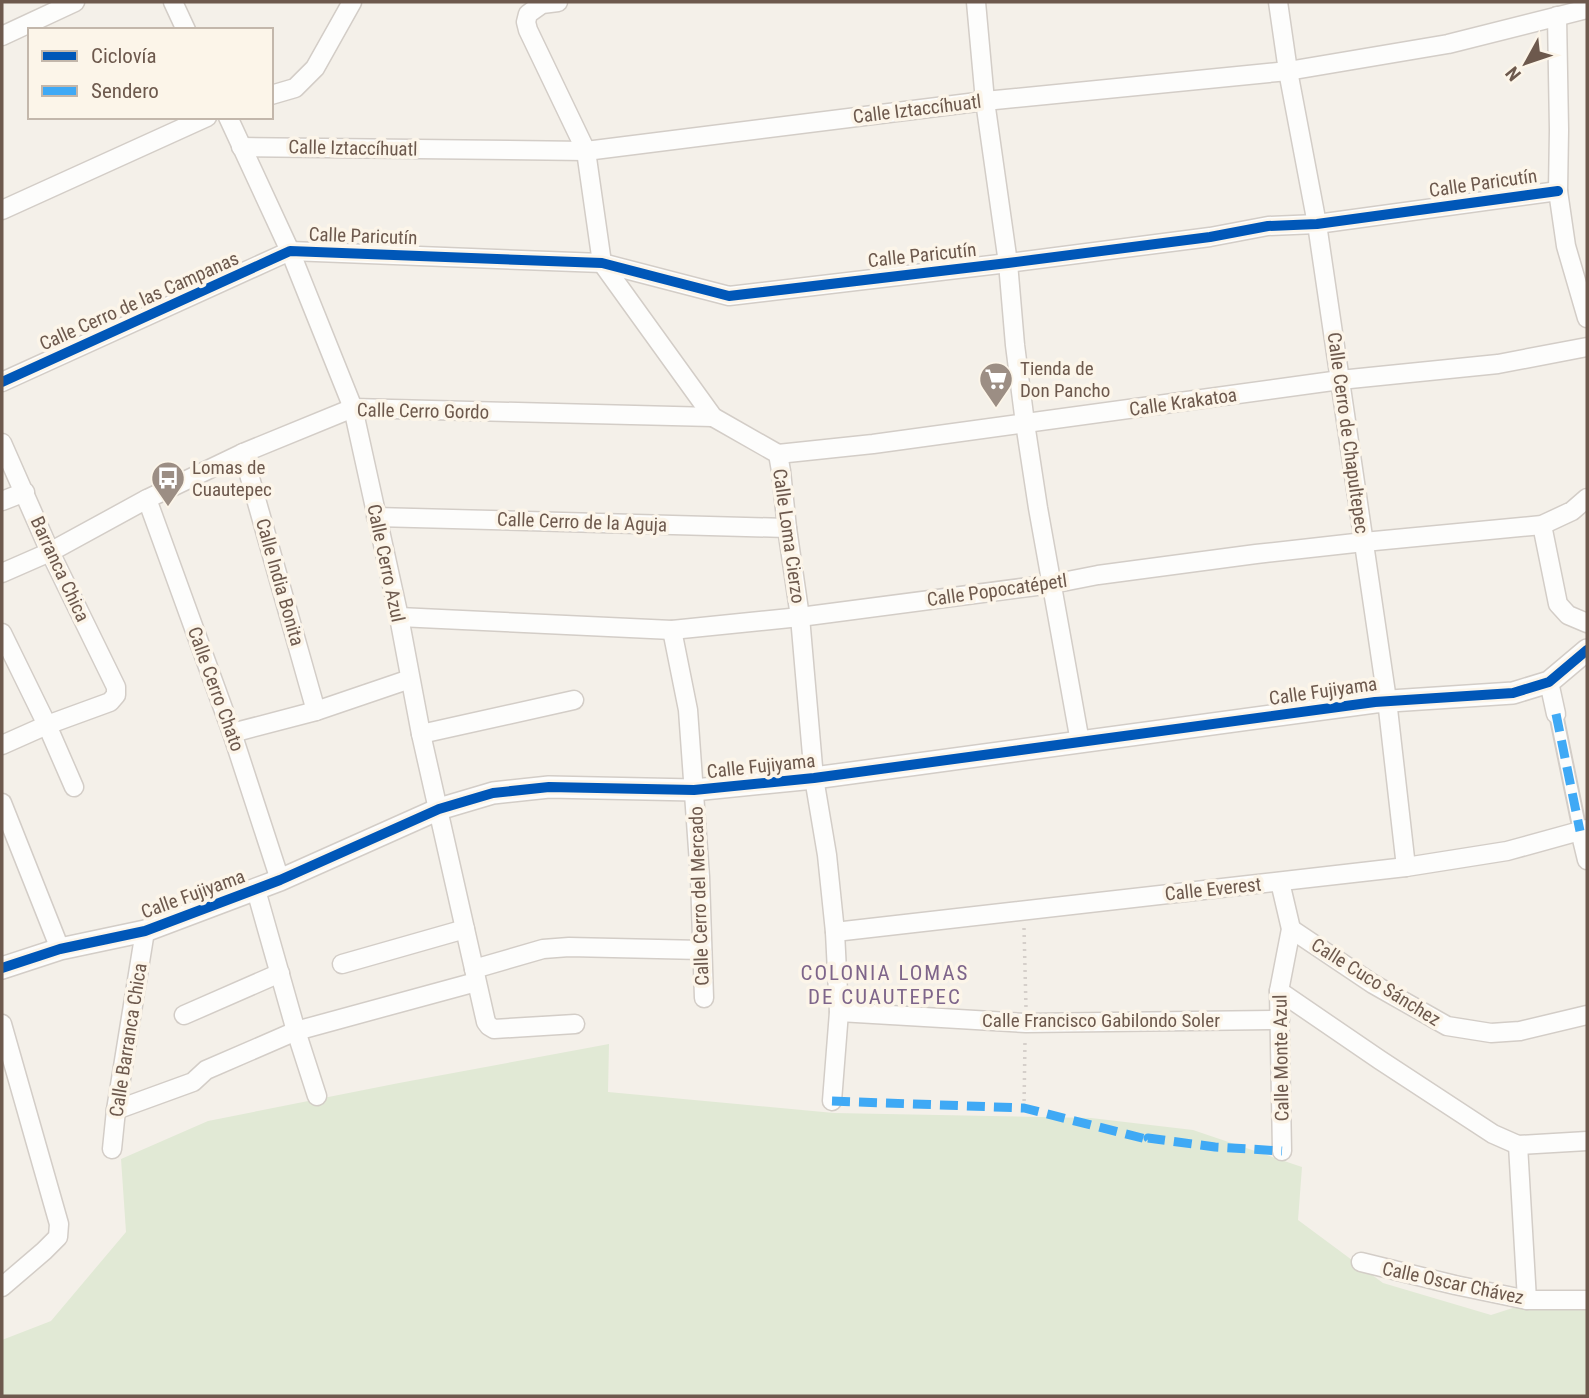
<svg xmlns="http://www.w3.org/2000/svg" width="1589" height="1398" font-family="'Roboto Condensed',sans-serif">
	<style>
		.green { fill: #e1e9d5 }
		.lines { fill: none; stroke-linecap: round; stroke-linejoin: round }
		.pedestrian-casing { stroke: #d3cdc7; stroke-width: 16 }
		.minor-casing { stroke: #d3cdc7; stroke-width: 21 }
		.tertiary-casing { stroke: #d3cdc7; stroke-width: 24 }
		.path { stroke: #d5cfca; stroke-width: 3.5; stroke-dasharray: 2 5; stroke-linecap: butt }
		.pedestrian { stroke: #fdfdfc; stroke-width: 12 }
		.minor { stroke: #fdfdfc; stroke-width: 18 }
		.tertiary { stroke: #fdfdfc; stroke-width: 21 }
		.quiet { stroke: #3fa9f5; stroke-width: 9; stroke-dasharray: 18 9; stroke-linecap: butt }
		.cycleway-casing { stroke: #fcf5e9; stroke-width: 15 }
		.cycleway { stroke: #0057b8; stroke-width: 10 }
		.labels { text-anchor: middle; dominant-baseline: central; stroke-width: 7; stroke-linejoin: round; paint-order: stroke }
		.street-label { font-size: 19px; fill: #6d594d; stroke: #fcf5e9 }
		.poi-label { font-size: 19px; fill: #6d594d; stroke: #fcf5e9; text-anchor: start }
		.neighbourhood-label { font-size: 21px; letter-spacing: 2px; fill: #7e658a; stroke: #fcf5e9 }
	</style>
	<rect width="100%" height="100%" fill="#f4f0e9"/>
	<!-- green -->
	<path class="green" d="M609,1044L608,1092L834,1113L1091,1118L1193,1130L1302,1167L1298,1220L1383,1283L1491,1315L1535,1301L1587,1308V1396H2V1340L51,1321L126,1232L121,1159L208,1121L399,1083Z"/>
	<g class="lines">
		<!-- pedestrian casing -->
		<g class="pedestrian-casing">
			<path id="pedestrian" d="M1556,714L1580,831"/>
		</g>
		<!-- minor casing -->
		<g class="minor-casing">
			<g id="minor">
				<path d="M173,2L186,30"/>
				<path d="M558,2L542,4L528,14L526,22L528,30L586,151L602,263L713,417L778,454L781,471L787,528L800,617L814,778L827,855L835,932L839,1012L832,1101"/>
				<path d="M976,2L985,101L1008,263L1015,345L1025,423L1038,508L1080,742"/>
				<path d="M1278,2L1288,71L1317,224L1387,700L1406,867"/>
				<path d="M1557,16L1559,130L1558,191L1566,246L1587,318"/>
				<path d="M2,36L75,2"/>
				<path d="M271,95L295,88L315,68L352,2"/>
				<path d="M228,117L290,251L353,408L399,617L421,734L486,1022L489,1026L494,1029L575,1024"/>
				<path d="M241,147L586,151L985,101L1288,71L1448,44L1587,9"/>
				<path d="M2,210L207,117"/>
				<path d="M2,382L290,251L602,263L729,296L1008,263L1210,237L1268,226L1317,224L1558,191"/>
				<path d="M2,443L50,552L116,687V695L110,702L47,725L2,745"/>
				<path d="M243,453L316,711"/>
				<path d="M778,454L873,444L1340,380L1498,364L1587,347"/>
				<path d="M147,499L232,733L280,880"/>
				<path d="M2,501L25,492"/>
				<path d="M376,517L787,528"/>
				<path d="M1542,525L1558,604L1568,615L1587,623"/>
				<path d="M2,573L50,552L147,499L243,453L353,408L713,417"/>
				<path d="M399,617L672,630L800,617L1052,584L1098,575L1256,554L1364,542L1542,525L1572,511L1587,498"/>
				<path d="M672,630L688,710L700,877L704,998"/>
				<path d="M2,633L47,725L74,787"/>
				<path d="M1549,682L1556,714"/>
				<path d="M232,733L316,711L410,679"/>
				<path d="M421,734L574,700"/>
				<path d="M2,803L60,949"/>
				<path d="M1580,831L1587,860"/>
				<path d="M1280,882L1291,929L1279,991L1282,1151"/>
				<path d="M256,890L296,1031L317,1096"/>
				<path d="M1291,929L1373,984L1447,1026L1491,1033L1520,1031L1587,1015"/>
				<path d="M835,932L1406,867L1507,851L1587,829"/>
				<path d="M342,964L465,929"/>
				<path d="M474,969L543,949L569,947L702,950"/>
				<path d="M1279,991L1380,1060L1493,1134L1518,1145L1587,1141"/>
				<path d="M839,1012L1026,1023L1280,1020"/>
				<path d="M184,1015L280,973"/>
				<path d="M2,1024L59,1224L58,1237L44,1251L2,1287"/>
				<path d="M116,1110L193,1082L206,1070L296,1031L476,982"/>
				<path d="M1518,1145L1527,1300"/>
				<path d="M112,1149L116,1110L145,931"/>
				<path d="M1361,1262L1455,1285L1527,1300H1587"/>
			</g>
		</g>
		<!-- tertiary casing -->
		<g class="tertiary-casing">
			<path id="tertiary" d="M2,968L60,949L145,931L280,880L439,809L493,793L549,787L694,790L814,778L1375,702L1513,693L1549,682L1587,650"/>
		</g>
		<!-- path -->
		<g class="path">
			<path d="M1024,928L1026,1008"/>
			<path d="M1024,1108L1025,1040"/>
		</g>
		<!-- pedestrian -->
		<use href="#pedestrian" class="pedestrian"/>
		<!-- minor -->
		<use href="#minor" class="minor"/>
		<!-- tertiary -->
		<use href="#tertiary" class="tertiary"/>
		<!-- quiet -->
		<g class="quiet">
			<path d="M1556,714L1580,831"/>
			<path d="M832,1101L1024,1108L1150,1140L1148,1138L1215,1147L1282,1151"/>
		</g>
		<!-- cycleway casing -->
		<g class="cycleway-casing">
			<g id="cycleway">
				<path d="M2,382L290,251L602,263L729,296L1008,263L1210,237L1268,226L1317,224L1558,191"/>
				<path d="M2,968L60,949L145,931L280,880L439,809L493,793L549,787L694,790L814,778L1375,702L1513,693L1549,682L1587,650"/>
			</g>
		</g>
		<!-- cycleway -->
		<use href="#cycleway" class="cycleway"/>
	</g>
	<!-- icons -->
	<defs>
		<g id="supermarket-pin" transform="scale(1.75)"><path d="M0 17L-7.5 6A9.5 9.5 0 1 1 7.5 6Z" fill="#9c8e84" stroke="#fcf5e9"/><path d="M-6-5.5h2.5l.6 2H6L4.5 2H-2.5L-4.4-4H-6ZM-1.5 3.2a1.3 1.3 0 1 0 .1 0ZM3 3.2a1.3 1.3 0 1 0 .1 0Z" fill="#fff"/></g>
		<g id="bus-pin" transform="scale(1.75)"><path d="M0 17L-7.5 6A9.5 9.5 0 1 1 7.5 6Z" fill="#9c8e84" stroke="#fcf5e9"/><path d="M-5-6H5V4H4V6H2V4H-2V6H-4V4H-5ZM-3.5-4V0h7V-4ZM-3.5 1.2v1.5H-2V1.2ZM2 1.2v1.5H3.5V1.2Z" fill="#fff"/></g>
	</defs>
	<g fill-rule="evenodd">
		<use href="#supermarket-pin" x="996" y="379"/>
		<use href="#bus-pin" x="168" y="478"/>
	</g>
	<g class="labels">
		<!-- street labels -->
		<g class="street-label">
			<text transform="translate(917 109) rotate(-7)">Calle Iztaccíhuatl</text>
			<text transform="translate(353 148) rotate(1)">Calle Iztaccíhuatl</text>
			<text transform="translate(1483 183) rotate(-8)">Calle Paricutín</text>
			<text transform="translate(363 236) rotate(2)">Calle Paricutín</text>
			<text transform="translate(922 255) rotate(-6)">Calle Paricutín</text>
			<text transform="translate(139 301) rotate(-24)">Calle Cerro de las Campanas</text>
			<text transform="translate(1183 402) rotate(-8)">Calle Krakatoa</text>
			<text transform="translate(423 411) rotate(1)">Calle Cerro Gordo</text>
			<text transform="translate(1348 433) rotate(82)">Calle Cerro de Chapultepec</text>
			<text transform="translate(582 522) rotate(2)">Calle Cerro de la Aguja</text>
			<text transform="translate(789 536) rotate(82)">Calle Loma Cierzo</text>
			<text transform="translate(386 563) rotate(78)">Calle Cerro Azul</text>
			<text transform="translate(60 569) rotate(65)">Barranca Chica</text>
			<text transform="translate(280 582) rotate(74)">Calle India Bonita</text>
			<text transform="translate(997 590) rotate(-8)">Calle Popocatépetl</text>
			<text transform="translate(216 689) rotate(70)">Calle Cerro Chato</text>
			<text transform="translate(1323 691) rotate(-8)">Calle Fujiyama</text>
			<text transform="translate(761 766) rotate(-6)">Calle Fujiyama</text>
			<text transform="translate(1213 889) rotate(-6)">Calle Everest</text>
			<text transform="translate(193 894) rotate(-20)">Calle Fujiyama</text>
			<text transform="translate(699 896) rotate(-92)">Calle Cerro del Mercado</text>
			<text transform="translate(1376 982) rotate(32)">Calle Cuco Sánchez</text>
			<text x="1101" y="1020">Calle Francisco Gabilondo Soler</text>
			<text transform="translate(128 1040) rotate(-81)">Calle Barranca Chica</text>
			<text transform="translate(1281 1058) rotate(-91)">Calle Monte Azul</text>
			<text transform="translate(1453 1283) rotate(12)">Calle Oscar Chávez</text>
		</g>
		<!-- poi labels -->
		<g class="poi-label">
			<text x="1020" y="368">Tienda de<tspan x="1020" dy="22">Don Pancho</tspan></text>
			<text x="192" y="467">Lomas de<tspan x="192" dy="22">Cuautepec</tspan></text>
		</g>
		<!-- neighbourhood labels -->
		<g class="neighbourhood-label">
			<text x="885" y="973">COLONIA LOMAS<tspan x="885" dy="24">DE CUAUTEPEC</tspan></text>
		</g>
	</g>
	<!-- border -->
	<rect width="1589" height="1398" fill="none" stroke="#6d594d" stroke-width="7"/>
	<!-- legend -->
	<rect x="28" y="28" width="245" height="91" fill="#fcf5e9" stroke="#c3b7ab" stroke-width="2"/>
	<rect x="42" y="51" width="35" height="10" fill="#0057b8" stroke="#c3b7ab" stroke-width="2"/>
	<text x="91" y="63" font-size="21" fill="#6d594d">Ciclovía</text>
	<rect x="42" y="86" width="35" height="10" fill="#3fa9f5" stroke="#c3b7ab" stroke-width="2"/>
	<text x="91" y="98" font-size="21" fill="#6d594d">Sendero</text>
	<!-- north arrow -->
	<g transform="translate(1526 63) rotate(230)" stroke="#fcf5e9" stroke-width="5" paint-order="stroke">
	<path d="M0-5L12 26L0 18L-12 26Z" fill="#6d594d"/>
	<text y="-10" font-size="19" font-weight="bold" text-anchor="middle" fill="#6d594d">N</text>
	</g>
</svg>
